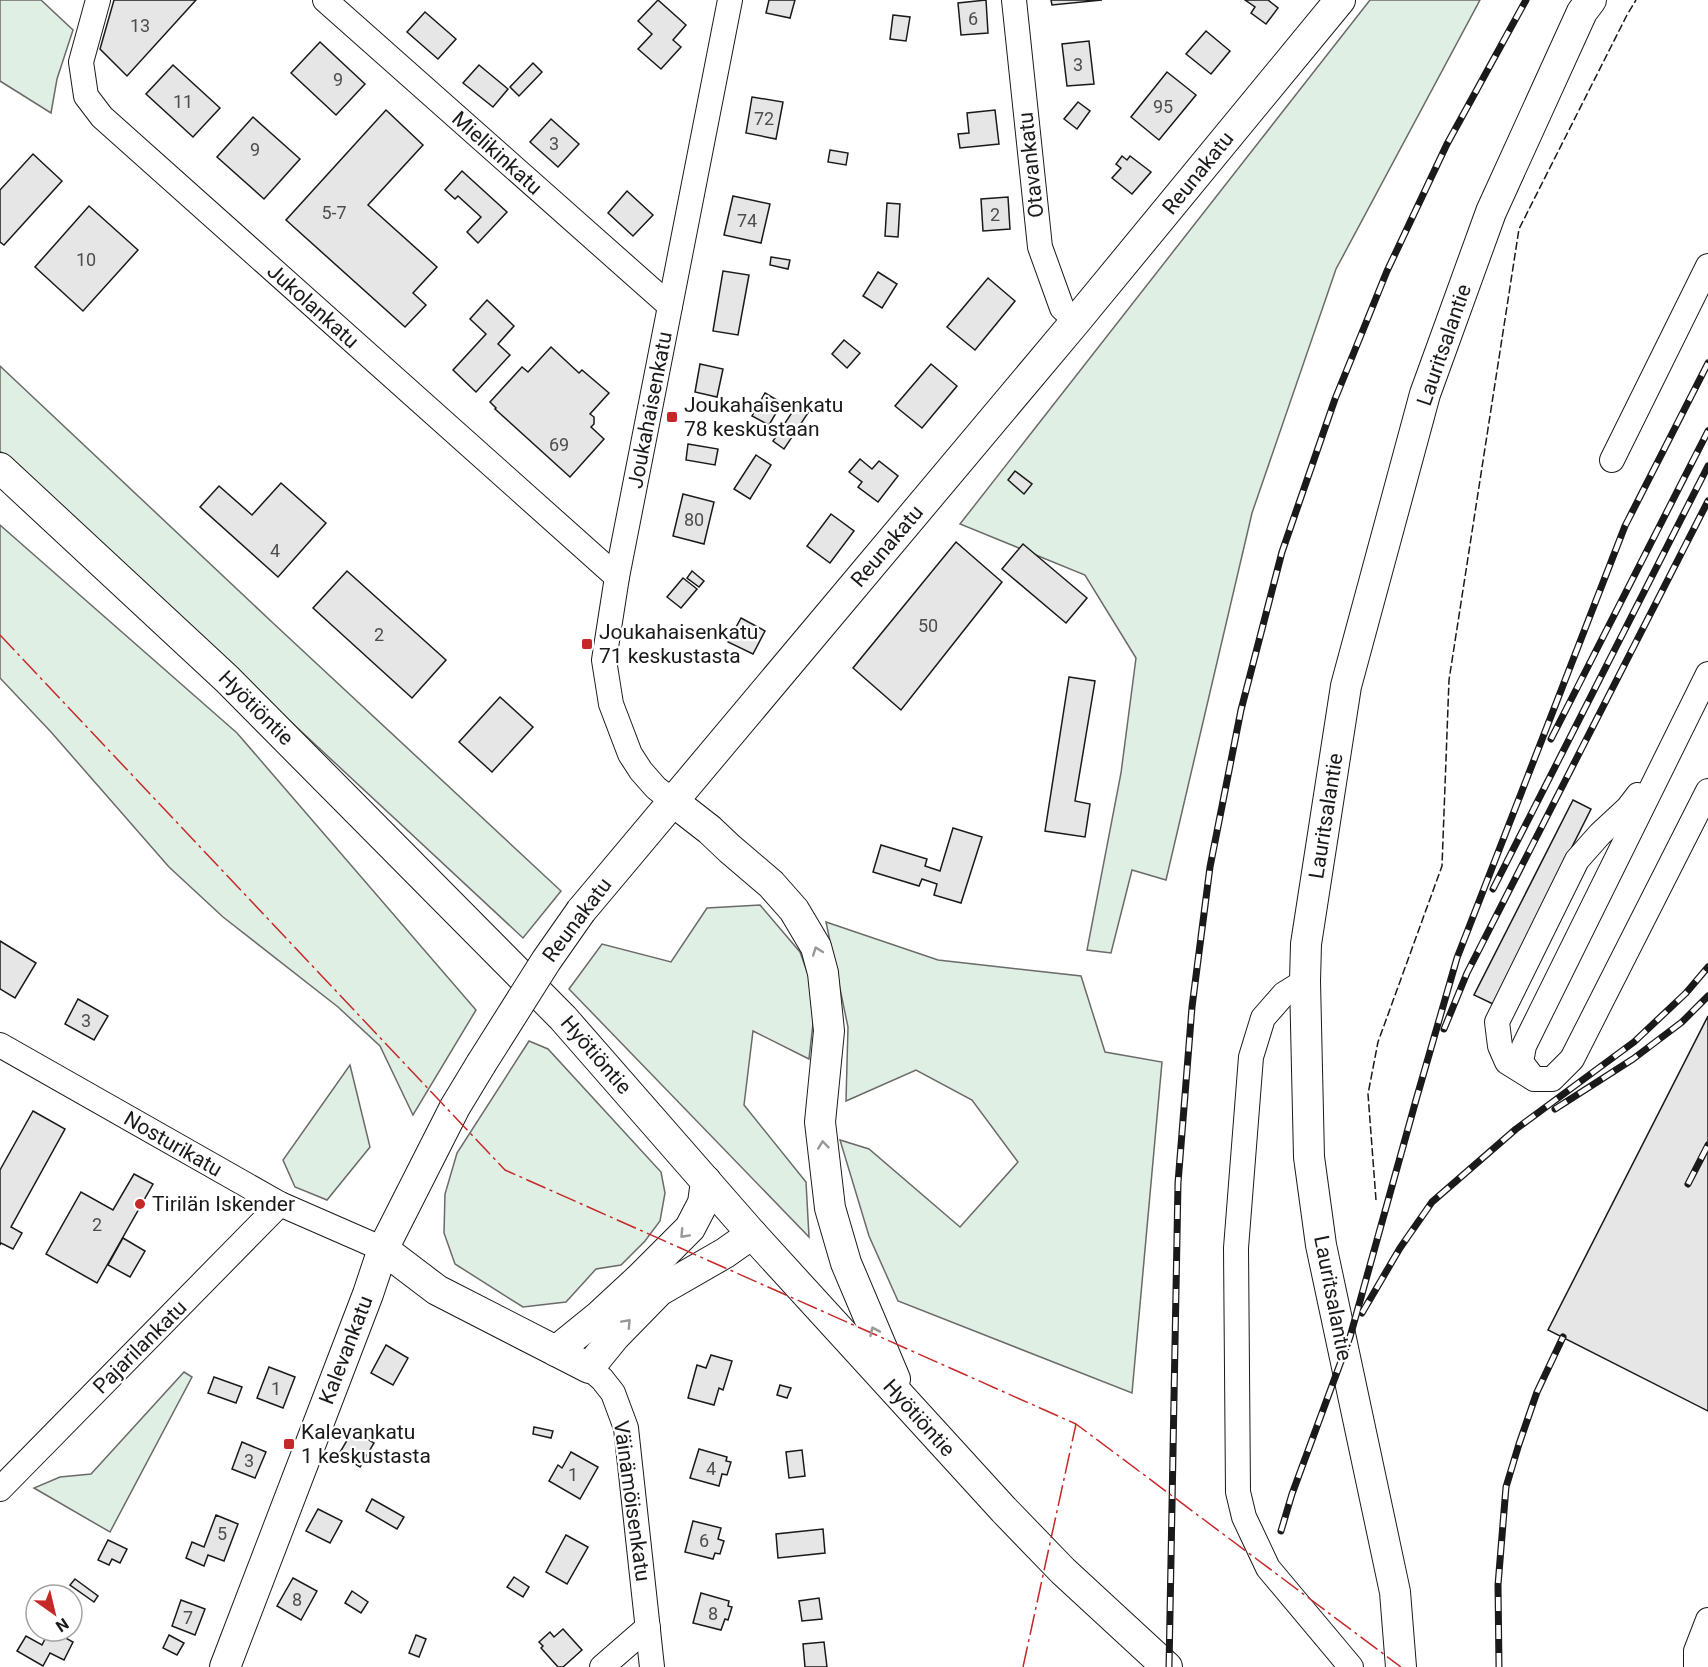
<svg xmlns="http://www.w3.org/2000/svg" width="1708" height="1667" font-family="Roboto,sans-serif">
	<style>
		.green { fill: #e0efe3; stroke: #6a6a6a; stroke-width: 1.5 }
		.building { fill: #e6e6e6; stroke: #1a1a1a; stroke-width: 1.5 }
		.lines { fill: none; stroke-linecap: round; stroke-linejoin: round }
		.minor-casing { stroke: #1a1a1a; stroke-width: 26 }
		.major-casing { stroke: #1a1a1a; stroke-width: 32 }
		.minor { stroke: #fff; stroke-width: 24 }
		.major { stroke: #fff; stroke-width: 30 }
		.rail-casing { stroke: #1a1a1a; stroke-width: 7 }
		.rail { stroke: #fff; stroke-width: 4.5; stroke-dasharray: 14; stroke-linecap: butt }
		.major-bridge-casing { stroke: #1a1a1a; stroke-width: 32; stroke-linecap: butt }
		.major-bridge { stroke: #fff; stroke-width: 30 }
		.fence { stroke: #1a1a1a; stroke-width: 1.5; stroke-dasharray: 8 3; stroke-linecap: butt }
		.power { stroke: #c62828; stroke-width: 1.5; stroke-dasharray: 21 4.5 3 4.5; stroke-linecap: butt }
		.oneway { stroke: #989898 }
		.poi-dot { fill: #c62828; stroke: #fff; stroke-width: 2 }
		.labels { text-anchor: middle; dominant-baseline: central; stroke-width: 4.5; stroke-linejoin: round; paint-order: stroke }
		.number-label { font-size: 18px; fill: #4d4d4d }
		.street-label { font-size: 21px; fill: #1a1a1a; stroke: #fff }
		.poi-label { font-size: 21px; fill: #1a1a1a; stroke: #fff; text-anchor: start }
	</style>
	<rect width="100%" height="100%" fill="#fff"/>
	<!-- green -->
	<g class="green">
		<path d="M0,0H41L73,30L57,79L51,113L0,81Z"/>
		<path d="M1370,0H1480L1336,269L1252,513L1166,880L1132,870L1111,953L1087,950L1121,773L1136,658L1085,575L960,524Z"/>
		<path d="M0,366L273,623L561,891L523,938L0,451Z"/>
		<path d="M0,525L237,733L476,1010L413,1115L380,1046L338,1007L223,917L169,867L51,732L0,678Z"/>
		<path d="M760,905L800,952L816,997L809,1059L753,1031L744,1105L806,1182L809,1237L569,989L602,944L671,962L707,908Z"/>
		<path d="M826,922L938,960L1081,976L1105,1052L1162,1062L1132,1393L898,1301L869,1236L840,1140L869,1149L960,1227L1018,1162L972,1100L916,1070L846,1101L848,1027Z"/>
		<path d="M529,1041L548,1049L661,1172L665,1193L660,1221L645,1241L621,1265L596,1269L566,1302L523,1307L455,1264L444,1233L445,1194L457,1153Z"/>
		<path d="M350,1065L370,1147L327,1200L295,1187L283,1160Z"/>
		<path d="M184,1372L192,1377L110,1532L34,1488L60,1477L91,1474Z"/>
	</g>
	<!-- building -->
	<g class="building">
		<path d="M114,0H196L127,76L100,49Z"/>
		<path d="M658,0L686,25L673,40L681,47L661,69L638,49L652,34L638,21Z"/>
		<path d="M769,0H795L790,18L766,13Z"/>
		<path d="M986,0L988,33L961,35L958,3Z"/>
		<path d="M1051,0H1102L1052,5Z"/>
		<path d="M1245,0H1268L1278,8L1266,24L1251,13L1255,7Z"/>
		<path d="M425,12L456,39L438,59L407,32Z"/>
		<path d="M893,15L910,17L906,41L890,39Z"/>
		<path d="M1206,31L1230,51L1211,74L1186,54Z"/>
		<path d="M1089,41L1094,84L1067,86L1062,44Z"/>
		<path d="M320,42L365,84L336,115L291,73Z"/>
		<path d="M533,63L542,72L519,96L510,87Z"/>
		<path d="M173,65L220,108L193,137L146,94Z"/>
		<path d="M479,65L508,89L493,107L463,83Z"/>
		<path d="M1167,72L1196,95L1159,140L1131,117Z"/>
		<path d="M752,97L783,102L776,139L746,133Z"/>
		<path d="M1078,102L1090,111L1077,129L1064,119Z"/>
		<path d="M386,110L423,145L368,205L437,267L413,293L426,305L405,327L286,220Z"/>
		<path d="M995,110L999,144L960,148L958,134L969,133L967,113Z"/>
		<path d="M253,117L300,159L264,199L217,157Z"/>
		<path d="M551,119L579,144L558,167L530,142Z"/>
		<path d="M830,150L848,153L846,165L828,162Z"/>
		<path d="M33,154L62,181L4,245L0,242V190Z"/>
		<path d="M1122,156L1127,160L1130,156L1151,172L1132,194L1112,178L1121,168L1116,164Z"/>
		<path d="M462,171L507,212L478,243L467,232L481,217L458,196L455,199L445,190Z"/>
		<path d="M627,191L653,215L633,236L608,213Z"/>
		<path d="M733,196L770,204L761,243L724,235Z"/>
		<path d="M1008,197L1010,229L983,231L981,199Z"/>
		<path d="M887,203L900,204L898,237L885,236Z"/>
		<path d="M89,206L138,250L83,311L35,267Z"/>
		<path d="M771,257L790,260L788,269L770,265Z"/>
		<path d="M723,271L749,275L738,335L713,331Z"/>
		<path d="M878,272L897,284L882,308L863,296Z"/>
		<path d="M988,278L1015,301L975,350L947,327Z"/>
		<path d="M487,300L514,326L498,344L510,355L476,392L453,370L486,334L470,319Z"/>
		<path d="M844,340L860,353L847,368L832,354Z"/>
		<path d="M551,347L579,373L582,370L609,393L590,414L594,417V424L591,427L604,439L570,477L495,409L496,408L490,402L522,367L528,372Z"/>
		<path d="M700,364L723,369L717,397L695,392Z"/>
		<path d="M931,364L957,386L922,428L895,406Z"/>
		<path d="M765,393L782,403L769,425L752,416Z"/>
		<path d="M799,402L810,410L784,449L773,441Z"/>
		<path d="M688,444L718,449L715,465L686,460Z"/>
		<path d="M756,455L771,465L750,499L734,489Z"/>
		<path d="M860,459L872,469L879,461L898,476L878,502L858,487L862,482L849,472Z"/>
		<path d="M1015,471L1032,484L1024,494L1008,480Z"/>
		<path d="M281,483L326,523L278,577L200,507L219,486L252,515Z"/>
		<path d="M683,494L714,502L704,544L673,536Z"/>
		<path d="M831,514L854,531L830,563L807,546Z"/>
		<path d="M956,542L1002,582L901,710L853,668Z"/>
		<path d="M1023,544L1087,598L1066,623L1002,569Z"/>
		<path d="M347,571L446,660L412,698L313,608Z"/>
		<path d="M692,571L704,581L699,587L687,578Z"/>
		<path d="M683,578L697,589L681,608L667,597Z"/>
		<path d="M741,618L765,631L753,654L728,642Z"/>
		<path d="M1069,677L1095,681L1075,801L1090,804L1085,837L1045,831Z"/>
		<path d="M500,697L533,727L492,772L459,742Z"/>
		<path d="M1573,800L1591,809L1493,1004L1474,995Z"/>
		<path d="M953,828L982,837L961,903L934,895L937,884L922,879L919,886L873,872L881,845L927,859L925,866L940,871Z"/>
		<path d="M0,941L36,963L15,998L0,989Z"/>
		<path d="M78,999L108,1016L94,1040L65,1024Z"/>
		<path d="M1708,1016V1411L1548,1330Z"/>
		<path d="M33,1111L65,1129L11,1227L22,1233L13,1249L1,1243L0,1245V1170Z"/>
		<path d="M134,1174L153,1184L97,1283L46,1254L81,1192L113,1210Z"/>
		<path d="M123,1238L145,1251L130,1277L108,1265Z"/>
		<path d="M386,1345L408,1358L393,1385L371,1373Z"/>
		<path d="M711,1355L732,1361L723,1390L719,1388L714,1405L688,1398L697,1365L706,1368Z"/>
		<path d="M269,1367L295,1377L283,1408L257,1398Z"/>
		<path d="M214,1377L242,1387L236,1403L208,1393Z"/>
		<path d="M780,1385L791,1388L787,1398L777,1395Z"/>
		<path d="M534,1427L553,1431L551,1438L533,1434Z"/>
		<path d="M353,1430L374,1443L360,1467L339,1454Z"/>
		<path d="M242,1442L266,1452L255,1478L232,1469Z"/>
		<path d="M699,1449L727,1457L726,1461L731,1462L727,1475L722,1474L719,1486L690,1478Z"/>
		<path d="M802,1450L805,1476L789,1478L786,1452Z"/>
		<path d="M571,1452L598,1467L580,1499L549,1481L558,1465L562,1468Z"/>
		<path d="M372,1499L404,1517L397,1529L366,1511Z"/>
		<path d="M318,1509L342,1521L330,1543L306,1531Z"/>
		<path d="M216,1515L238,1524L224,1561L208,1555L204,1566L186,1558L192,1542L204,1547Z"/>
		<path d="M693,1521L721,1528L718,1539L724,1541L720,1554L715,1553L713,1559L685,1552Z"/>
		<path d="M823,1529L825,1553L778,1558L776,1534Z"/>
		<path d="M566,1535L588,1547L567,1584L546,1572Z"/>
		<path d="M108,1540L127,1549L120,1563L112,1559L109,1565L98,1560Z"/>
		<path d="M514,1577L529,1587L523,1597L507,1587Z"/>
		<path d="M293,1578L317,1591L301,1620L277,1606Z"/>
		<path d="M75,1579L98,1596L94,1602L70,1585Z"/>
		<path d="M352,1591L368,1602L361,1613L345,1603Z"/>
		<path d="M701,1593L729,1601L728,1606L732,1607L728,1620L725,1619L721,1630L693,1623Z"/>
		<path d="M819,1598L822,1619L802,1621L799,1601Z"/>
		<path d="M181,1600L205,1609L195,1635L172,1626Z"/>
		<path d="M563,1629L582,1650L563,1667H558L541,1648L543,1646L539,1642L550,1632L554,1637Z"/>
		<path d="M49,1631H53L73,1642L64,1660L50,1653L43,1666L17,1651L26,1636L42,1645Z"/>
		<path d="M169,1635L184,1643L177,1655L163,1648Z"/>
		<path d="M416,1635L426,1639L419,1657L409,1653Z"/>
		<path d="M824,1642L827,1667H805L803,1644Z"/>
	</g>
	<g class="lines">
		<!-- minor casing -->
		<g class="minor-casing">
			<g id="minor">
				<path d="M98,0L81,62L86,96L102,117L617,577"/>
				<path d="M325,0L670,306"/>
				<path d="M1014,0L1040,247L1062,308L1076,321"/>
				<path d="M1612,460L1708,266"/>
				<path d="M1708,674L1524,1046L1521,1062L1534,1079H1552L1572,1059L1708,791"/>
				<path d="M674,802L656,788L641,771L630,754L611,704L604,660L617,577L730,0"/>
				<path d="M1305,981L1284,994L1263,1018L1251,1057L1236,1248L1238,1492L1244,1517L1268,1568L1351,1667"/>
				<path d="M0,1045L280,1204L383,1249"/>
				<path d="M1531,1077L1507,1062L1500,1046L1497,1022L1577,860L1600,834L1628,808L1638,795"/>
				<path d="M589,1368L602,1379L613,1393L626,1428L652,1667"/>
				<path d="M0,1489L280,1204"/>
				<path d="M602,1667L648,1627"/>
				<path d="M1696,1667V1651L1708,1620"/>
			</g>
		</g>
		<!-- major casing -->
		<g class="major-casing">
			<g id="major">
				<path d="M0,468L227,679L563,1018L752,1234L1004,1510L1063,1571L1167,1667"/>
				<path d="M674,802L710,830L730,849L771,884L794,910L816,947L823,973L829,1031L820,1122L830,1208L846,1263L895,1379"/>
				<path d="M581,911L1076,321L1340,0"/>
				<path d="M383,1249L437,1290L589,1368L615,1336L659,1291L725,1253L752,1234"/>
				<path d="M556,1351L598,1317L639,1279L690,1228L703,1203L706,1181"/>
				<path d="M225,1667L368,1294L383,1249L455,1107L481,1064"/>
				<path d="M1401,1667L1395,1592L1321,1245L1309,1157L1305,981L1306,944L1346,686L1425,394L1491,212L1582,12L1591,0"/>
			</g>
		</g>
		<!-- minor -->
		<use href="#minor" class="minor"/>
		<!-- major -->
		<use href="#major" class="major"/>
		<!-- rail casing -->
		<g class="rail-casing">
			<g id="rail">
				<path d="M1551,739L1708,431"/>
				<path d="M1493,889L1708,466"/>
				<path d="M1444,1029L1467,973L1708,501"/>
				<path d="M1555,1109L1633,1059L1682,1022L1708,996"/>
				<path d="M1688,1184L1708,1145"/>
				<path d="M1362,1313L1400,1248L1432,1202L1516,1129L1634,1042L1686,993L1708,967"/>
				<path d="M1281,1531L1292,1494L1350,1337L1416,1100L1457,958L1625,526L1708,363"/>
				<path d="M1169,1667L1178,1183L1192,1007L1210,867L1241,710L1282,552L1335,399L1387,271L1447,144L1526,0"/>
				<path d="M1499,1667L1498,1585L1506,1487L1519,1444L1537,1392L1563,1337"/>
			</g>
		</g>
		<!-- rail -->
		<use href="#rail" class="rail"/>
		<!-- major-bridge casing -->
		<g class="major-bridge-casing">
			<path id="major-bridge" d="M481,1064L546,961L581,911"/>
		</g>
		<!-- major-bridge -->
		<use href="#major-bridge" class="major-bridge"/>
		<!-- fence -->
		<path class="fence" d="M1376,1200L1368,1094L1378,1042L1442,866L1449,680L1519,229L1627,15L1636,0"/>
		<!-- power -->
		<g class="power">
			<path d="M0,635L505,1170L1076,1424L1401,1667"/>
			<path d="M1023,1667L1076,1424"/>
		</g>
	</g>
	<!-- one-way arrows -->
	<defs><path id="oneway-chevron" d="M-2-3.5L2.5 0L-2 3.5" fill="none" stroke-width="1.6" stroke-linecap="round" stroke-linejoin="round" transform="scale(1.5)"/></defs>
	<g class="oneway">
		<use href="#oneway-chevron" transform="translate(817 951) rotate(-110)"/>
		<use href="#oneway-chevron" transform="translate(823 1145) rotate(-96)"/>
		<use href="#oneway-chevron" transform="translate(684 1234) rotate(133)"/>
		<use href="#oneway-chevron" transform="translate(627 1323) rotate(-47)"/>
		<use href="#oneway-chevron" transform="translate(874 1331) rotate(-114)"/>
	</g>
	<!-- markers -->
	<g class="poi-dot">
		<rect x="666" y="411" width="12" height="12" rx="3"/>
		<rect x="581" y="638" width="12" height="12" rx="3"/>
		<circle cx="140" cy="1204" r="6"/>
		<rect x="283" y="1438" width="12" height="12" rx="3"/>
	</g>
	<g class="labels">
		<!-- number labels -->
		<g class="number-label">
			<text x="973" y="18">6</text>
			<text x="140" y="25">13</text>
			<text x="1078" y="64">3</text>
			<text x="338" y="79">9</text>
			<text x="183" y="101">11</text>
			<text x="1163" y="106">95</text>
			<text x="764" y="118">72</text>
			<text x="554" y="143">3</text>
			<text x="255" y="149">9</text>
			<text x="334" y="212">5-7</text>
			<text x="995" y="214">2</text>
			<text x="747" y="220">74</text>
			<text x="86" y="259">10</text>
			<text x="559" y="444">69</text>
			<text x="694" y="519">80</text>
			<text x="275" y="550">4</text>
			<text x="928" y="625">50</text>
			<text x="379" y="634">2</text>
			<text x="86" y="1020">3</text>
			<text x="97" y="1224">2</text>
			<text x="276" y="1388">1</text>
			<text x="249" y="1460">3</text>
			<text x="711" y="1468">4</text>
			<text x="573" y="1474">1</text>
			<text x="222" y="1533">5</text>
			<text x="704" y="1540">6</text>
			<text x="297" y="1599">8</text>
			<text x="713" y="1613">8</text>
			<text x="188" y="1617">7</text>
		</g>
		<!-- street labels -->
		<g class="street-label">
			<text transform="translate(497 153) rotate(42)">Mielikinkatu</text>
			<text transform="translate(1031 165) rotate(-96)">Otavankatu</text>
			<text transform="translate(1198 173) rotate(-51)">Reunakatu</text>
			<text transform="translate(313 306) rotate(42)">Jukolankatu</text>
			<text transform="translate(1444 345) rotate(-71)">Lauritsalantie</text>
			<text transform="translate(650 410) rotate(-79)">Joukahaisenkatu</text>
			<text transform="translate(887 546) rotate(-50)">Reunakatu</text>
			<text transform="translate(256 708) rotate(45)">Hyötiöntie</text>
			<text transform="translate(1326 816) rotate(-81)">Lauritsalantie</text>
			<text transform="translate(577 920) rotate(-53)">Reunakatu</text>
			<text transform="translate(596 1055) rotate(49)">Hyötiöntie</text>
			<text transform="translate(173 1144) rotate(30)">Nosturikatu</text>
			<text transform="translate(1333 1298) rotate(79)">Lauritsalantie</text>
			<text transform="translate(140 1347) rotate(-45)">Pajarilankatu</text>
			<text transform="translate(346 1350) rotate(-69)">Kalevankatu</text>
			<text transform="translate(919 1418) rotate(48)">Hyötiöntie</text>
			<text transform="translate(632 1501) rotate(82)">Väinämöisenkatu</text>
		</g>
		<!-- poi labels -->
		<g class="poi-label">
			<text x="684" y="405">Joukahaisenkatu<tspan x="684" dy="24">78 keskustaan</tspan></text>
			<text x="599" y="632">Joukahaisenkatu<tspan x="599" dy="24">71 keskustasta</tspan></text>
			<text x="152" y="1204">Tirilän Iskender</text>
			<text x="301" y="1432">Kalevankatu<tspan x="301" dy="24">1 keskustasta</tspan></text>
		</g>
	</g>
	<!-- north arrow -->
	<g transform="translate(54 1613) rotate(146)"><circle r="28" fill="#ffffff" stroke="#a3a3a3" stroke-width="1.5"/>
	<path d="M0-4.5L10 22L0 15L-10 22Z" fill="#c62828"/>
	<text y="-9" font-size="16" font-weight="bold" text-anchor="middle" fill="#1a1a1a">N</text>
	</g>
</svg>
